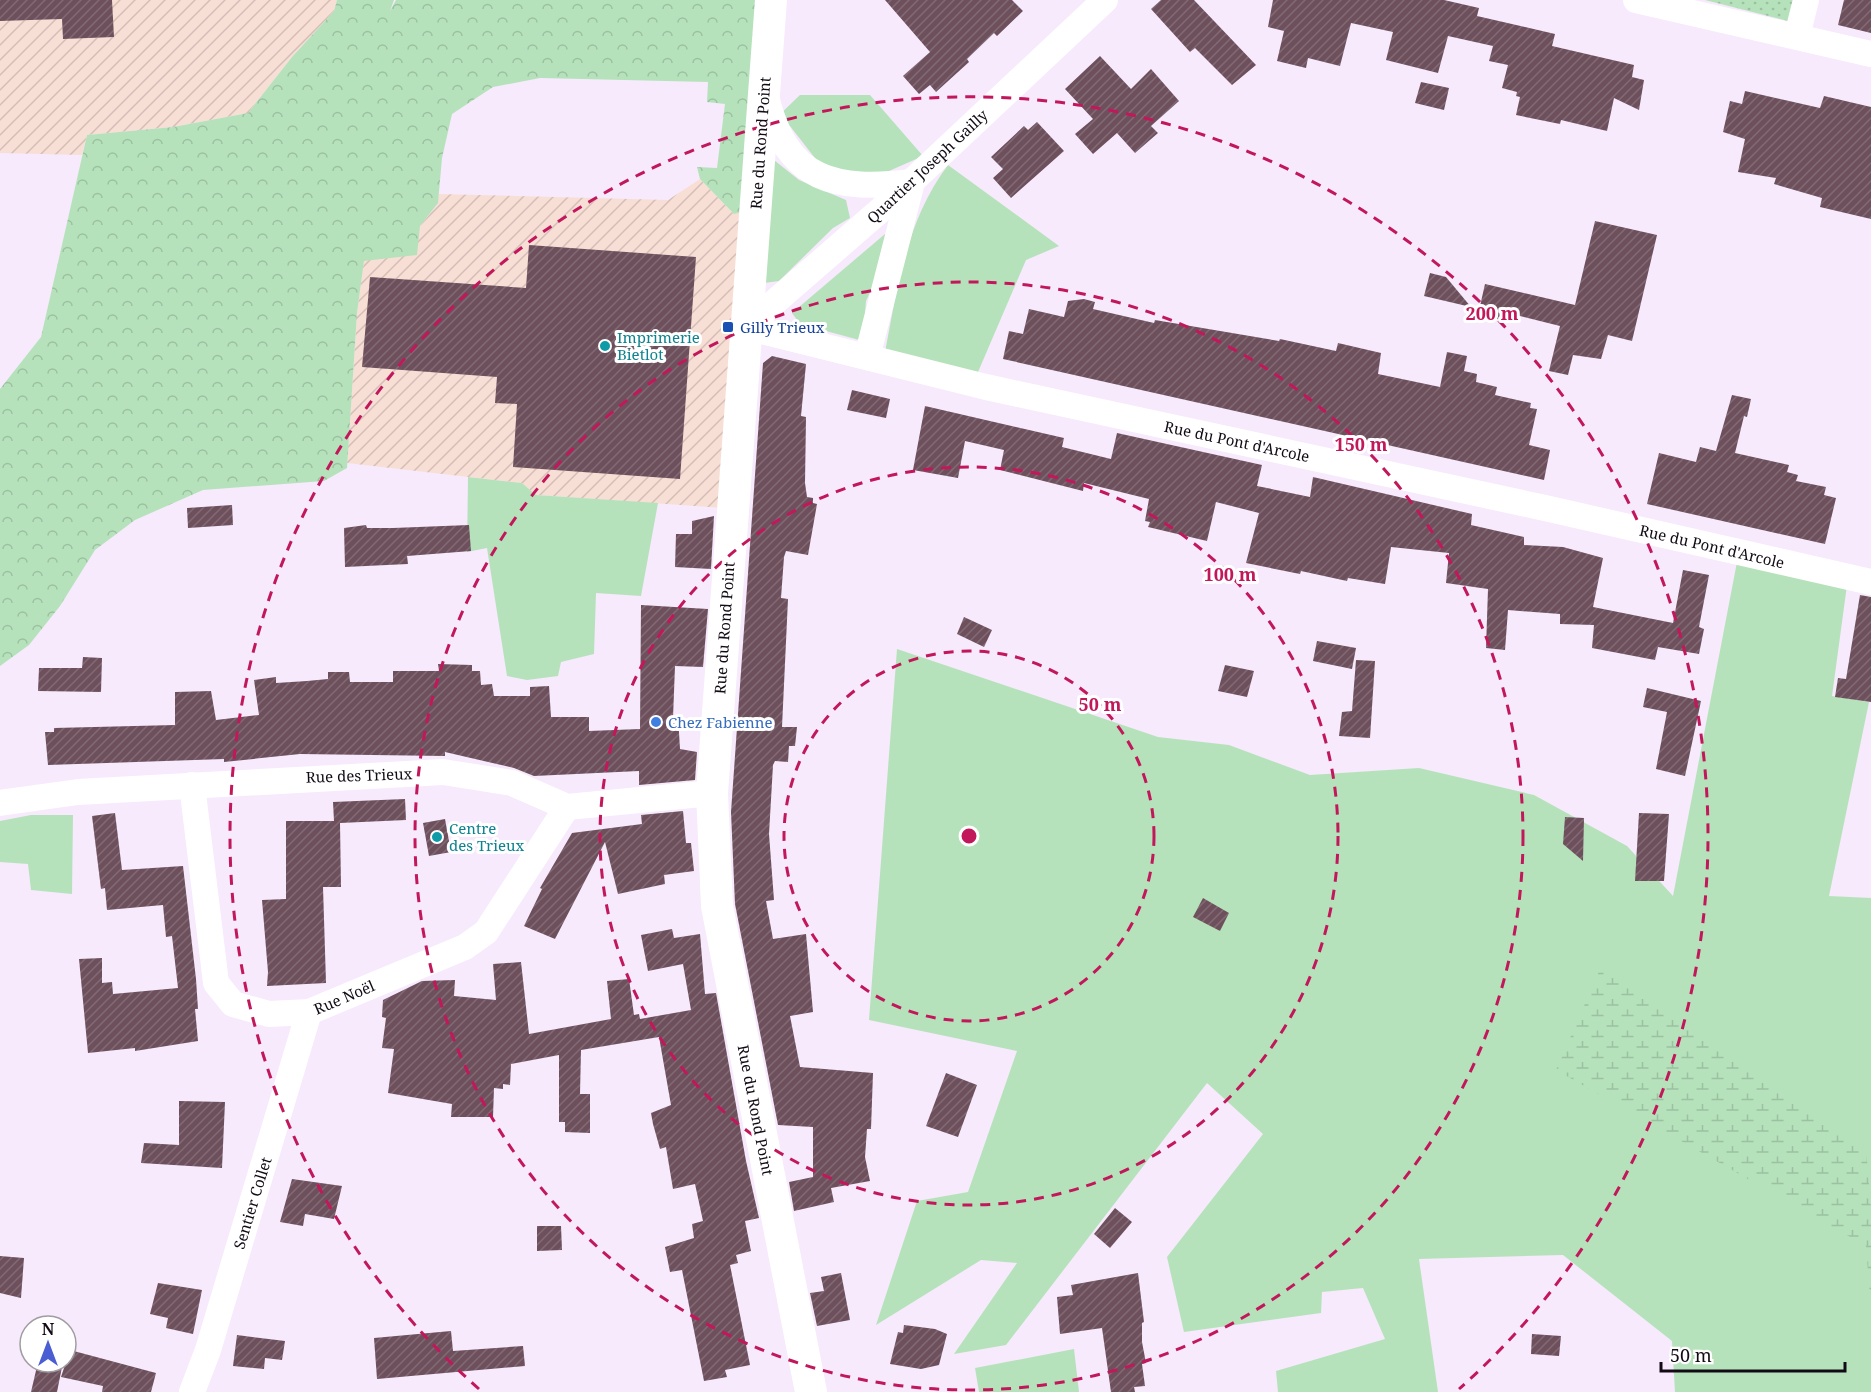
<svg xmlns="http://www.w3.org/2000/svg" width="1871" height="1392" font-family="'Noto Serif',serif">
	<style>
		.industrial { fill: url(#industrial-furrows) }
		.grass { fill: #b6e2bb }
		.forest { fill: url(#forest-crowns) }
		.wetland { fill: url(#wetland-marsh) }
		.park { fill: url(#park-dots) }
		.building { fill: url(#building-hatch) }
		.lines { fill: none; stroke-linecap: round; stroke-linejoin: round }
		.minor { stroke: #fff; stroke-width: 26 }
		.tertiary { stroke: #fff; stroke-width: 32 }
		.ring { fill: none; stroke: #c2185b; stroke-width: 3; stroke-dasharray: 10 8 }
		.transit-dot { fill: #1a4fb4; stroke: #fff; stroke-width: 2 }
		.culture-dot { fill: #0f9aa8; stroke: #fff; stroke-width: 2 }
		.shop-dot { fill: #3f7fe0; stroke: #fff; stroke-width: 2 }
		.labels { text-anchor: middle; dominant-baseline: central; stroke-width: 6; stroke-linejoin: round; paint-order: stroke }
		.street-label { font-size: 15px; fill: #120b15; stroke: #fff }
		.transit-label { font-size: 15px; fill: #164399; stroke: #fff; text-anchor: start }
		.culture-label { font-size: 15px; fill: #0d838f; stroke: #fff; text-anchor: start }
		.shop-label { font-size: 15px; fill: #366cbe; stroke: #fff; text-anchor: start }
		.centre { fill: #c2185b; stroke: #fff; stroke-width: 3 }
		.ring-label { font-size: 18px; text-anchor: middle; font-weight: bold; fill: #c2185b; stroke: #fff; stroke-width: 6; stroke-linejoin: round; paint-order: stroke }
	</style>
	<defs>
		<pattern id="industrial-furrows" width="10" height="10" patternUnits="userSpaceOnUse" patternTransform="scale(1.5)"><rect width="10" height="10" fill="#f8dfd6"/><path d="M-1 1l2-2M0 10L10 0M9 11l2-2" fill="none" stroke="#d4beb7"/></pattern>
		<pattern id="forest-crowns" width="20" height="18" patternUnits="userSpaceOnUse" patternTransform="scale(1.5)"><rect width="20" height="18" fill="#b6e2bb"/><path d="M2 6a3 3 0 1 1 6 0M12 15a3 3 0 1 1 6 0" fill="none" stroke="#9bc1a0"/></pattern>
		<pattern id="wetland-marsh" width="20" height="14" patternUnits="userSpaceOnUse" patternTransform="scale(1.5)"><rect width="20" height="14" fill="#b6e2bb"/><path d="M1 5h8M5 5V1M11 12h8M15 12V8" fill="none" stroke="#9bc1a0"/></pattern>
		<pattern id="park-dots" width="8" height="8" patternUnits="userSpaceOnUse" patternTransform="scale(1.5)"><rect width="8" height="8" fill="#b6e2bb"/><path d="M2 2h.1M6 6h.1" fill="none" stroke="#9bc1a0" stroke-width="1.8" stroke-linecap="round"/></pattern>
		<pattern id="building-hatch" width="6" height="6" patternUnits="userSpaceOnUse" patternTransform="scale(1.5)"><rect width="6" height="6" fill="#6e505d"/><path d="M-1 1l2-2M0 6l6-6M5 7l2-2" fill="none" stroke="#806a74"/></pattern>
	</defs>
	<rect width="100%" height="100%" fill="#f6eafc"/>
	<!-- industrial -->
	<g class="industrial">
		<path d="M0,0H337L334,11L292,57L248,113L173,127L87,135L82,155L0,153Z"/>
		<path d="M700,179L733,213L745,211L724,508L536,495L522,483L347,463L357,313L364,260L420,226L436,206L439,194L668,200Z"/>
	</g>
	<!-- grass -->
	<g class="grass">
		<path d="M800,95H870L923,156L880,175L852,177L818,162L790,126L772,122Z"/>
		<path d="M769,156L799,180L846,200L850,218L833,228L779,281L764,283Z"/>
		<path d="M948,165L1059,246L1026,260L978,372L885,352C898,285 906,221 948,165Z"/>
		<path d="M885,234V260L866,301L863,341L800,324L792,313Z"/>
		<path d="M468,477L522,483L536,495L658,503L641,596L596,593L594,654L561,662L558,676L527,680L507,676L487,548L467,552Z"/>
		<path d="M1737,562L1847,585L1832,696L1869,702L1829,896L1871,898V1392H1675L1672,1341L1563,1255L1419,1259L1438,1392H1278L1276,1371L1385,1339L1363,1288L1322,1292L1321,1313L1184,1332L1167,1257L1263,1134L1207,1083L1006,1345L954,1354L1017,1263L981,1260L876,1325L917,1201L968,1192L1017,1051L869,1020L897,649L1158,737L1229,745L1310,775L1419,768L1534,795L1627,846L1673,896Z"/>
		<path d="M31,815H73L72,894L31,890L28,864L0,862V821Z"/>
		<path d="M1074,1349L1079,1392H979L975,1368Z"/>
	</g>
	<!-- forest -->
	<path class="forest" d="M337,0H394L390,11L396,0H762L745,211L734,214L700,179L697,167L717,168L725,104L707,102L708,82L540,78L493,87L452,114L442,158L438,203L420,226L417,255L364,261L357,313L347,468L324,481L203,490L135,520L95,550L60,606L29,645L0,666V389L41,337L87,135L173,127L248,113L292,57L334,11Z"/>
	<!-- wetland -->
	<path class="wetland" d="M1601,967L1673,1011L1866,1147L1871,1210V1309L1866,1246L1556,1070Z"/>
	<!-- park -->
	<path class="park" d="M1705,0H1806L1800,24Z"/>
	<!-- building -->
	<g class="building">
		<path d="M0,0H112L114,37L63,39L62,19L0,21Z"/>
		<path d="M885,0H1012L1023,11L997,36L994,33L967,59L969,62L936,92L930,85L919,94L903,76L930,52Z"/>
		<path d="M1161,0H1194L1256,65L1232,85L1195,48L1190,52L1151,9Z"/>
		<path d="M1273,0H1444L1479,8L1477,16L1555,34L1552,46L1634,65L1632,77L1644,80L1639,110L1614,98L1607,131L1561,120L1560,124L1516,115L1520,97L1516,96L1517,92L1502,88L1508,65L1489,61L1493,46L1448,36L1438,73L1386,60L1393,32L1351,23L1340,66L1308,58L1306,68L1277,61L1284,31L1268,27Z"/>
		<path d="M1844,0H1871V33L1838,25Z"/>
		<path d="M1100,56L1131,89L1151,69L1179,101L1151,126L1158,133L1135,153L1117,133L1093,154L1075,134L1093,119L1065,89Z"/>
		<path d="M1421,82L1449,88L1444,110L1415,103Z"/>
		<path d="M1745,91L1820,108L1824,96L1871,107V219L1820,207L1822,198L1774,184L1776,178L1738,172L1745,139L1723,132L1730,101L1742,104Z"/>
		<path d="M1037,122L1064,151L1011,198L993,178L1003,169L991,157L1024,126L1028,130Z"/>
		<path d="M1595,221L1657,235L1632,341L1608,335L1601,359L1573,355L1568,375L1549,371L1560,326L1508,313L1507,321L1478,315L1485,284L1575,305Z"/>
		<path d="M529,245L696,257L680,479L513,467L517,404L495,403L497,377L362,367L370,277L526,288Z"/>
		<path d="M1430,273L1446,277L1471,307L1424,296Z"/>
		<path d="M1084,299L1095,302L1093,309L1154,323L1155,320L1279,341L1280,339L1336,351L1338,343L1381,353L1378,374L1440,387L1447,352L1467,356L1464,371L1477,374L1476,382L1497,387L1495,395L1531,403L1530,408L1537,409L1529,445L1550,450L1544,480L1003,359L1009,331L1023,334L1029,309L1064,317L1068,301Z"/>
		<path d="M772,356L806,364L801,416L806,417L805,483L807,497L813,498V503L817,504L808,555L786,551L784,557L781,598L788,599L782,727H797L795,746H789L788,762L775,761L773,765L769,834L774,900L766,901L773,939L806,934L813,1012L790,1016L800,1067L873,1073L871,1129H867L865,1157L870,1181L831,1188L834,1202L794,1211L789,1182L813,1177V1127L778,1125L735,904L731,812L763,363Z"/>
		<path d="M852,390L890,399L886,418L847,410Z"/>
		<path d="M1732,395L1751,399L1747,417L1744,416L1735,453L1789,465L1787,472L1798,475L1796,481L1826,487L1824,495L1836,498L1825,544L1647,504L1659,453L1696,462L1700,447L1716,451Z"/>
		<path d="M925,406L1064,438L1062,447L1111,459L1117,433L1262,465L1257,486L1310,497L1313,477L1472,514L1471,525L1524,537V545L1563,547L1603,558L1593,607L1673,623L1683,570L1709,575L1699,627L1704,629L1699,654L1658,647L1655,660L1592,648L1594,625L1560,624V614L1508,610L1505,650L1486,648L1488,589L1446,583L1449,553L1391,547L1385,584L1348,578L1347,581L1301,571L1300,574L1246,563L1259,513L1216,502L1207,541L1148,527L1150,522L1145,521L1149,499L1084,483L1083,491L1000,470L1004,450L965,441L958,478L913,470Z"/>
		<path d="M232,505L233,525L188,528L187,508Z"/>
		<path d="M714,516L711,569L675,567L676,534H692V521Z"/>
		<path d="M366,525L367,528H393L469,525L471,551L407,556L408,564L345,567L344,528Z"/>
		<path d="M1860,595L1871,597V702L1835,697L1838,678L1846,679Z"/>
		<path d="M641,605L708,609L703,667L675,666L673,718L678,716L680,749L697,752L695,780L639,785V771L534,776L514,768L445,752V756L300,754L224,762V759L48,765L45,732H54V728L175,725V692L211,691L216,720L259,715L254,680L276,677V683L307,681L328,679V672H349L350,682H393V671H439L438,664L472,665V671H480L481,685L492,684L494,696H530V687L549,686L551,717H589V731L640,729Z"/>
		<path d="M964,617L992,630L984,647L957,634Z"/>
		<path d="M1317,641L1356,648L1352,669L1313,661Z"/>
		<path d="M83,657L102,658L101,692L38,691L39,668H82Z"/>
		<path d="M1356,660L1375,661L1370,738L1339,736L1342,712L1352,711Z"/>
		<path d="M1225,665L1254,671L1247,697L1218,691Z"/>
		<path d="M1647,688L1701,701L1685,776L1656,769L1667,712L1643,707Z"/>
		<path d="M405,799L406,820L340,823L341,887H323L326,983L267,986L268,972L262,900L286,899V821H334L333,802Z"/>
		<path d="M683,811L686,843H691L694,871L664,875L665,884L618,894L605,842L555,939L524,926L542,889L540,888L572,833L642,824L641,815Z"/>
		<path d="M115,813L122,870L183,866L196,979L198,1009H195L198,1041L135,1051V1048L88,1053L79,959L102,958V983L112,982L113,994L178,988L172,936L166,937L163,905L107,910L105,888L101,889L92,816Z"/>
		<path d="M1639,813L1669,814L1664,881H1635Z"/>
		<path d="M1565,817L1584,818L1583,861L1563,844Z"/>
		<path d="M445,819L451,852L429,856L423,823Z"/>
		<path d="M1203,898L1229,913L1220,931L1193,917Z"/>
		<path d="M672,929L674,938L700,934L705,994L716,993L746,1161L759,1218L745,1221L751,1251L736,1255L738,1263L730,1265L750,1365L725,1370L727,1377L704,1381L682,1270L670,1272L665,1247L694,1238L692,1224L703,1221L695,1184L673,1189L666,1147L660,1149L653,1124L651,1113L671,1105L659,1037L581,1050L580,1094H590V1133L565,1132V1122H559V1055L511,1064L510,1085L503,1084V1089L494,1088L493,1117H451L452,1104L388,1093L394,1049L382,1048L386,1018L382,1017L383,1000L422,981L455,980L454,996L496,1000L493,964L521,962L529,1034L611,1019L607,981L629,979L634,1015L639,1014L640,1019L691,1010L683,964L648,971L641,935Z"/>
		<path d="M946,1073L977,1085L958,1137L926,1126Z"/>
		<path d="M179,1101L225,1102L222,1168L141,1163L144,1143L179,1145Z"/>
		<path d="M292,1179L342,1186L334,1219L305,1214L303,1226L280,1222Z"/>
		<path d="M1115,1208L1132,1222L1110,1248L1094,1234Z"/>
		<path d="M537,1226H561L562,1250L537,1251Z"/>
		<path d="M0,1256L24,1258L21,1298L0,1293Z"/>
		<path d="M841,1273L850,1320L817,1326L810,1293L824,1291L821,1277Z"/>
		<path d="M1138,1273L1144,1322L1142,1323V1342L1146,1363L1142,1364L1145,1386L1134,1387L1135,1392H1111L1102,1328L1060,1334L1057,1297L1073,1295L1071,1285Z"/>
		<path d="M158,1283L202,1290L193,1334L166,1328L168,1318L150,1314Z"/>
		<path d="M904,1325L935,1329L947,1334L939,1365L921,1369L890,1364L898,1332L903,1333Z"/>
		<path d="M451,1331L453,1351L523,1346L525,1366L377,1379L374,1338Z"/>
		<path d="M1532,1334L1561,1336L1559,1356L1531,1354Z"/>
		<path d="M237,1335L285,1341L282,1360L265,1358L264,1369L233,1366Z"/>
		<path d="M70,1350L156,1373L151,1392H102L103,1386L61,1377Z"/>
		<path d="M38,1362H63L57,1392H31Z"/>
	</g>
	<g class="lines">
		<!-- minor -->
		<g class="minor">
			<path d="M1636,0L1871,54"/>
			<path d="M1797,36L1806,0"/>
			<path d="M767,100C787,182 837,191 912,182L867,357"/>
			<path d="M746,327L986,387L1545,508L1871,582"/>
			<path d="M746,327L892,200L1105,0"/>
			<path d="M192,785L216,983L233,1004L269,1014L309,1012L465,947L486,932L567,807"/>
			<path d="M0,803L78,792L443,772L512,783L567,807L712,793"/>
			<path d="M192,1392L208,1350L309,1012"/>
		</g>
		<!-- tertiary -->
		<path class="tertiary" d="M771,0L712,793L717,906L811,1392"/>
	</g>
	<!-- distance rings -->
	<g class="ring">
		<circle cx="969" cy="836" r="185"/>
		<circle cx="969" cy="836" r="369"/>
		<circle cx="969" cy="836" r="554"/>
		<path d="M479 1389A739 739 0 1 1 1459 1389"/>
	</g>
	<!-- markers -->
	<rect class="transit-dot" x="722" y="321" width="12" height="12" rx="3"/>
	<g class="culture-dot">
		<circle cx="605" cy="346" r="6"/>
		<circle cx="437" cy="837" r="6"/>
	</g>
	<circle class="shop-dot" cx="656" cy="722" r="6"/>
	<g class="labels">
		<!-- street labels -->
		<g class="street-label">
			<text transform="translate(760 143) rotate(-86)">Rue du Rond Point</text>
			<text transform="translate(927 166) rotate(-43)">Quartier Joseph Gailly</text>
			<text transform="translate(1237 441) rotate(12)">Rue du Pont d'Arcole</text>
			<text transform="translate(1712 546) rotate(13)">Rue du Pont d'Arcole</text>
			<text transform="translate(724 628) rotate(-86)">Rue du Rond Point</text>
			<text transform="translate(359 775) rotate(-2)">Rue des Trieux</text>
			<text transform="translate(344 997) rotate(-23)">Rue Noël</text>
			<text transform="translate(756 1110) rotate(79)">Rue du Rond Point</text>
			<text transform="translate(252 1203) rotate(-73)">Sentier Collet</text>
		</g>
		<!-- transit labels -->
		<g class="transit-label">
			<text x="740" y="327">Gilly Trieux</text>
		</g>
		<!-- culture labels -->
		<g class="culture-label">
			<text x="617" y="337">Imprimerie<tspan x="617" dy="17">Bietlot</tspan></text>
			<text x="449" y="828">Centre<tspan x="449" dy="17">des Trieux</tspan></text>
		</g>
		<!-- shop labels -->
		<g class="shop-label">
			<text x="668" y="722">Chez Fabienne</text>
		</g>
	</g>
	<circle cx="969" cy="836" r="9" class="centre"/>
	<g class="ring-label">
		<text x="1492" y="320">200 m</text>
		<text x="1361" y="451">150 m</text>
		<text x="1230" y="581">100 m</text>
		<text x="1100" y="711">50 m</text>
	</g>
	<!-- north arrow -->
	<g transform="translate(48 1344)"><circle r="28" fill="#ffffff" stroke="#a09da1" stroke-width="1.5"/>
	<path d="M0-4.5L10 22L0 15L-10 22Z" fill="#4a5dd2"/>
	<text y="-9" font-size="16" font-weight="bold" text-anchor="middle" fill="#120b15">N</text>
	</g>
	<!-- scale -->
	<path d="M1661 1362v9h184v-9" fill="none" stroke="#120b15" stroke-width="3"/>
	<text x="1670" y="1362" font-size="18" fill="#120b15" stroke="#ffffff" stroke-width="4.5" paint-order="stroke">50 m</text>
</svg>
